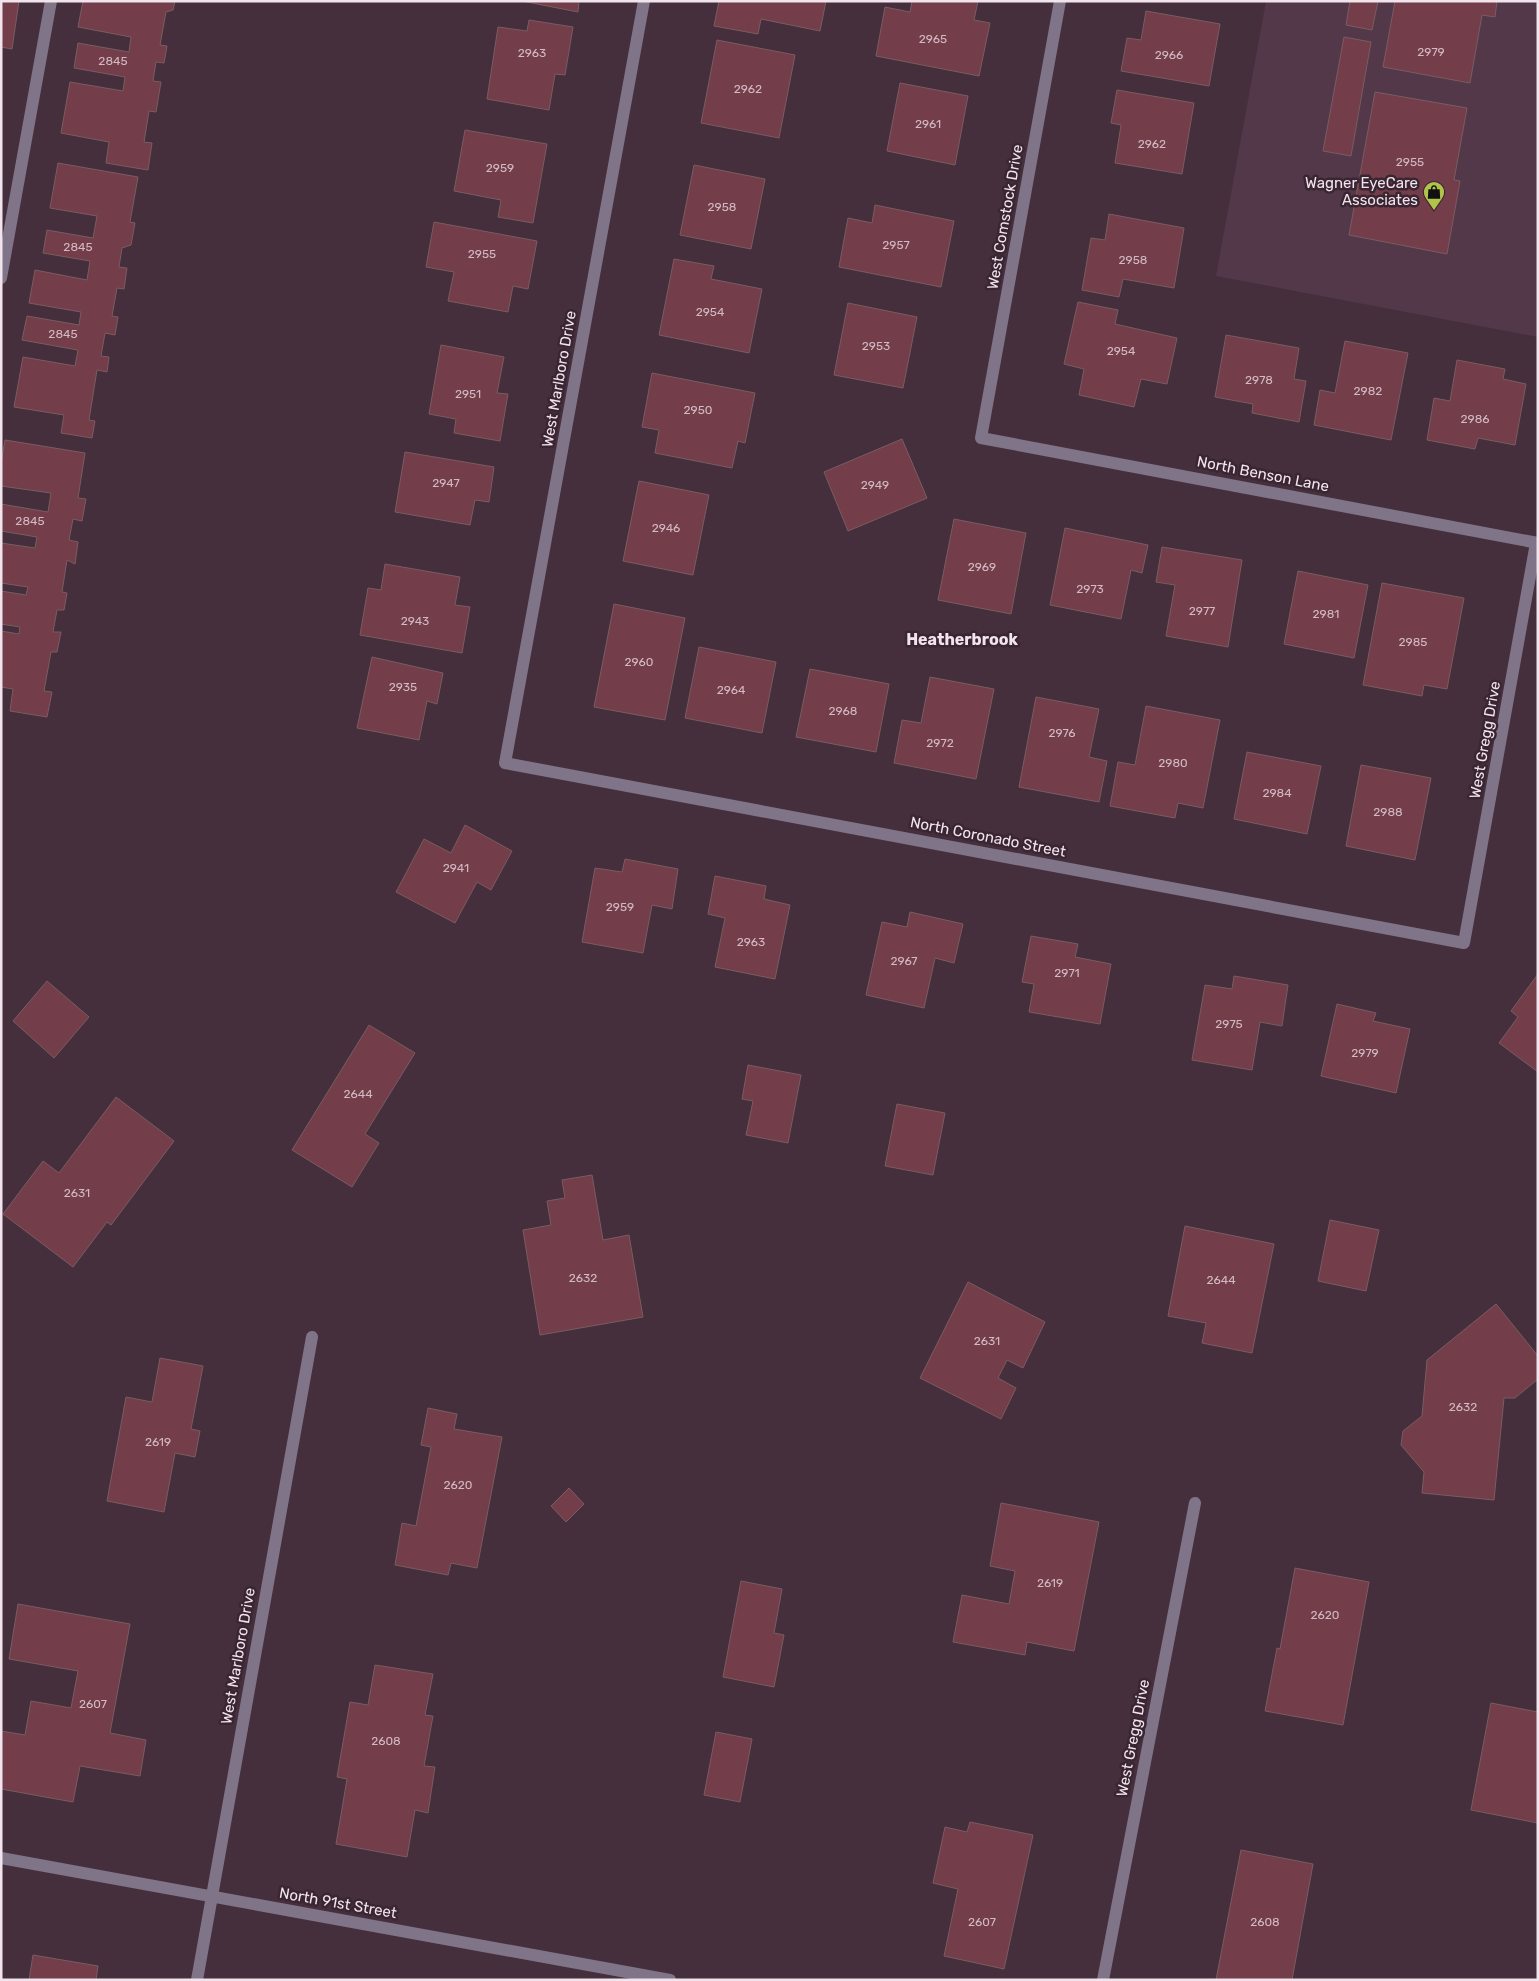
<svg xmlns="http://www.w3.org/2000/svg" width="1539" height="1981" font-family="Rubik,sans-serif">
	<style>
		.built { fill: #53384a }
		.building { fill: #733d49; stroke: #7a5c61 }
		.lines { fill: none; stroke-linecap: round; stroke-linejoin: round }
		.minor { stroke: #807488; stroke-width: 12 }
		.labels { text-anchor: middle; dominant-baseline: central; stroke-width: 5; stroke-linejoin: round; paint-order: stroke }
		.number-label { font-size: 12px; fill: #d2bac4 }
		.poi-label { font-size: 15px; fill: #f2e4ed; stroke: #3a2533; text-anchor: end }
		.street-label { font-size: 15px; fill: #f2e4ed; stroke: #3a2533 }
		.neighbourhood-label { font-size: 16px; font-weight: bold; fill: #f2e4ed; stroke: #3a2533 }
	</style>
	<rect width="100%" height="100%" fill="#452f3d"/>
	<!-- built -->
	<path class="built" d="M1266,1H1538V337L1216,276Z"/>
	<!-- building -->
	<g class="building">
		<path d="M1,1H19L12,49L1,47Z"/>
		<path d="M83,1H175L173,10L166,12L160,45L167,46L164,63L156,62L153,81L161,82L156,112L149,111L144,142L152,143L148,170L106,163L109,142L61,133L70,82L123,91L125,77L74,68L78,43L129,52L131,37L78,27Z"/>
		<path d="M522,1H579L578,12Z"/>
		<path d="M719,1H826L820,31L761,19L758,34L714,26Z"/>
		<path d="M912,1H978L974,20L990,23L979,76L876,56L885,7L910,12Z"/>
		<path d="M1350,1H1378L1372,30L1346,25Z"/>
		<path d="M1395,1H1497L1495,17L1482,15L1470,83L1383,67Z"/>
		<path d="M1146,11L1220,24L1209,86L1121,71L1127,38L1141,40Z"/>
		<path d="M529,20L573,27L565,75L555,74L549,110L487,99L498,27L527,31Z"/>
		<path d="M1344,37L1371,42L1351,156L1323,151Z"/>
		<path d="M717,40L795,55L779,138L701,123Z"/>
		<path d="M900,83L968,96L955,165L887,151Z"/>
		<path d="M1117,90L1194,103L1182,174L1115,163L1121,125L1111,123Z"/>
		<path d="M1375,92L1467,108L1454,180L1460,181L1447,254L1349,235Z"/>
		<path d="M465,130L547,144L533,223L498,217L501,200L454,191Z"/>
		<path d="M58,163L138,177L130,222L135,223L131,245L122,248L119,267L127,268L124,289L117,288L112,316L118,317L115,335L105,333L101,356L109,357L107,372L97,370L89,420L95,421L92,438L61,433L64,415L14,407L23,357L75,366L78,350L22,340L27,316L79,325L81,312L29,303L35,270L87,280L90,261L43,253L47,230L93,238L97,216L50,208Z"/>
		<path d="M694,165L765,179L751,249L680,235Z"/>
		<path d="M875,205L954,221L941,287L839,267L848,218L872,223Z"/>
		<path d="M1109,214L1184,228L1174,288L1123,279L1119,297L1082,290L1091,238L1105,240Z"/>
		<path d="M434,222L537,241L528,289L513,286L508,312L448,301L454,272L426,267Z"/>
		<path d="M674,259L714,266L711,279L762,289L749,353L659,335Z"/>
		<path d="M1078,302L1118,310L1115,324L1177,338L1167,384L1141,379L1134,407L1079,395L1084,369L1064,364Z"/>
		<path d="M848,303L917,317L903,388L834,375Z"/>
		<path d="M1226,335L1299,348L1294,379L1306,381L1299,422L1252,413L1253,404L1215,397Z"/>
		<path d="M1345,341L1408,353L1391,440L1314,425L1320,390L1335,393Z"/>
		<path d="M441,345L504,357L497,393L508,394L500,441L454,433L456,419L429,414Z"/>
		<path d="M1457,360L1505,369L1503,379L1526,384L1515,445L1478,438L1475,449L1427,440L1434,398L1450,401Z"/>
		<path d="M652,373L755,393L745,443L738,441L732,468L655,453L659,430L642,427Z"/>
		<path d="M902,439L927,498L848,531L824,472Z"/>
		<path d="M5,440L85,453L78,498L86,499L82,521L73,519L69,540L78,542L75,564L67,560L62,592L67,593L64,610H57L53,632H61L57,652H51L44,691L52,692L47,717L10,711L13,689L1,687V631L19,634L20,627L1,624V591L26,595L28,587L1,583V543L35,548L37,537L1,531V504L48,512L51,493L1,486V464Z"/>
		<path d="M405,452L494,467L489,502L475,500L470,525L395,512Z"/>
		<path d="M639,481L709,495L693,575L623,561Z"/>
		<path d="M954,519L1026,533L1011,614L938,600Z"/>
		<path d="M1065,528L1148,545L1142,573L1131,570L1121,619L1050,605Z"/>
		<path d="M1162,547L1242,560L1228,647L1166,636L1175,585L1156,582Z"/>
		<path d="M385,564L460,577L455,605L470,607L462,653L360,635L368,588L381,590Z"/>
		<path d="M1298,571L1368,585L1354,658L1284,644Z"/>
		<path d="M1382,583L1464,598L1447,689L1424,685L1422,696L1363,685Z"/>
		<path d="M614,604L685,618L665,720L594,707Z"/>
		<path d="M699,647L776,662L762,733L685,718Z"/>
		<path d="M372,657L443,673L437,704L427,701L419,740L357,728Z"/>
		<path d="M810,669L889,684L876,752L796,737Z"/>
		<path d="M930,677L994,689L976,779L894,763L902,720L921,723Z"/>
		<path d="M1036,697L1099,709L1089,757L1107,761L1099,802L1019,787Z"/>
		<path d="M1146,706L1220,720L1203,808L1178,803L1175,818L1110,806L1118,762L1135,765Z"/>
		<path d="M1247,752L1321,766L1307,834L1234,819Z"/>
		<path d="M1361,765L1431,778L1415,860L1346,846Z"/>
		<path d="M465,825L512,851L491,890L477,882L455,923L396,892L424,839L451,853Z"/>
		<path d="M625,859L678,869L672,909L652,905L643,953L582,942L595,868L622,872Z"/>
		<path d="M715,876L766,886L764,899L790,905L775,979L715,967L725,918L708,914Z"/>
		<path d="M910,912L963,924L954,963L935,958L924,1008L866,995L882,922L907,927Z"/>
		<path d="M1031,936L1078,944L1075,957L1111,964L1100,1024L1029,1012L1034,984L1022,982Z"/>
		<path d="M1538,974V1072L1499,1043L1518,1017L1511,1011Z"/>
		<path d="M1234,976L1288,985L1282,1026L1260,1022L1252,1070L1192,1060L1205,985L1232,989Z"/>
		<path d="M47,981L89,1017L54,1058L13,1021Z"/>
		<path d="M1337,1004L1376,1013L1373,1021L1410,1029L1396,1093L1321,1076Z"/>
		<path d="M369,1025L415,1053L365,1134L379,1143L352,1187L292,1150Z"/>
		<path d="M748,1065L801,1075L788,1143L746,1135L753,1101L742,1099Z"/>
		<path d="M116,1097L174,1141L111,1225L107,1222L73,1267L3,1214L43,1161L59,1173Z"/>
		<path d="M897,1104L945,1113L933,1175L885,1166Z"/>
		<path d="M592,1175L603,1240L629,1235L643,1317L540,1335L523,1230L551,1225L547,1201L565,1198L562,1180Z"/>
		<path d="M1330,1220L1379,1230L1366,1291L1318,1281Z"/>
		<path d="M1185,1226L1274,1244L1252,1353L1202,1343L1206,1323L1168,1316Z"/>
		<path d="M968,1282L1045,1322L1023,1368L1007,1360L998,1378L1016,1388L1001,1419L920,1378Z"/>
		<path d="M1496,1304L1538,1356V1379L1515,1398H1504L1494,1500L1422,1493L1424,1472L1401,1445L1403,1431L1422,1416L1427,1360Z"/>
		<path d="M160,1358L203,1366L191,1429L200,1431L195,1457L175,1453L164,1512L107,1501L126,1397L152,1402Z"/>
		<path d="M428,1408L457,1414L454,1429L502,1437L477,1568L451,1563L448,1575L395,1565L402,1523L416,1526L431,1447L421,1445Z"/>
		<path d="M569,1488L584,1504L566,1522L551,1506Z"/>
		<path d="M1001,1503L1099,1522L1074,1651L1027,1642L1025,1655L953,1642L962,1595L1009,1604L1015,1571L990,1566Z"/>
		<path d="M1295,1568L1369,1582L1343,1725L1265,1711L1277,1648L1280,1649Z"/>
		<path d="M741,1581L782,1589L774,1633L784,1635L774,1687L723,1677Z"/>
		<path d="M18,1604L130,1624L110,1733L146,1740L140,1776L80,1766L73,1802L1,1789V1731L25,1735L31,1701L71,1708L78,1671L9,1659Z"/>
		<path d="M375,1665L433,1674L425,1715L433,1716L424,1766L435,1767L428,1813L415,1810L407,1857L336,1844L347,1779L337,1777L350,1702L368,1705Z"/>
		<path d="M1491,1703L1538,1712V1823L1471,1810Z"/>
		<path d="M716,1732L752,1739L740,1802L704,1795Z"/>
		<path d="M970,1822L1033,1835L1004,1969L944,1956L958,1889L933,1883L945,1827L967,1832Z"/>
		<path d="M1241,1850L1313,1864L1292,1980H1216Z"/>
		<path d="M33,1955L98,1966L96,1980H29Z"/>
	</g>
	<g class="lines">
		<!-- minor -->
		<g class="minor">
			<path d="M644,1L505,763L1464,943L1536,543"/>
			<path d="M1060,1L981,438L1538,543"/>
			<path d="M1,278L51,1"/>
			<path d="M1,1858L670,1980"/>
			<path d="M197,1980L312,1337"/>
			<path d="M1103,1980L1195,1503"/>
		</g>
	</g>
	<!-- icons -->
	<defs>
		<g id="shop-pin" transform="scale(1.125)"><path d="M0 17L-7.5 6A9.5 9.5 0 1 1 7.5 6Z" fill="#b2c34c" stroke="#3a2533"/><path d="M-5-2.5h2.3a2.7 3.5 0 0 1 5.4 0H5L5.5 6h-11ZM-1.5-2.5h3a1.5 2.3 0 0 0-3 0Z" fill="#111"/></g>
	</defs>
	<g fill-rule="evenodd">
		<use href="#shop-pin" x="1434" y="192"/>
	</g>
	<g class="labels">
		<!-- number labels -->
		<g class="number-label">
			<text x="933" y="39">2965</text>
			<text x="1431" y="52">2979</text>
			<text x="532" y="53">2963</text>
			<text x="1169" y="55">2966</text>
			<text x="113" y="61">2845</text>
			<text x="748" y="89">2962</text>
			<text x="928" y="124">2961</text>
			<text x="1152" y="144">2962</text>
			<text x="1410" y="162">2955</text>
			<text x="500" y="168">2959</text>
			<text x="722" y="207">2958</text>
			<text x="896" y="245">2957</text>
			<text x="78" y="247">2845</text>
			<text x="482" y="254">2955</text>
			<text x="1133" y="260">2958</text>
			<text x="710" y="312">2954</text>
			<text x="63" y="334">2845</text>
			<text x="876" y="346">2953</text>
			<text x="1121" y="351">2954</text>
			<text x="1259" y="380">2978</text>
			<text x="1368" y="391">2982</text>
			<text x="468" y="394">2951</text>
			<text x="698" y="410">2950</text>
			<text x="1475" y="419">2986</text>
			<text x="446" y="483">2947</text>
			<text x="875" y="485">2949</text>
			<text x="30" y="521">2845</text>
			<text x="666" y="528">2946</text>
			<text x="982" y="567">2969</text>
			<text x="1090" y="589">2973</text>
			<text x="1202" y="611">2977</text>
			<text x="1326" y="614">2981</text>
			<text x="415" y="621">2943</text>
			<text x="1413" y="642">2985</text>
			<text x="639" y="662">2960</text>
			<text x="403" y="687">2935</text>
			<text x="731" y="690">2964</text>
			<text x="843" y="711">2968</text>
			<text x="1062" y="733">2976</text>
			<text x="940" y="743">2972</text>
			<text x="1173" y="763">2980</text>
			<text x="1277" y="793">2984</text>
			<text x="1388" y="812">2988</text>
			<text x="456" y="868">2941</text>
			<text x="620" y="907">2959</text>
			<text x="751" y="942">2963</text>
			<text x="904" y="961">2967</text>
			<text x="1067" y="973">2971</text>
			<text x="1229" y="1024">2975</text>
			<text x="1365" y="1053">2979</text>
			<text x="358" y="1094">2644</text>
			<text x="77" y="1193">2631</text>
			<text x="583" y="1278">2632</text>
			<text x="1221" y="1280">2644</text>
			<text x="987" y="1341">2631</text>
			<text x="1463" y="1407">2632</text>
			<text x="158" y="1442">2619</text>
			<text x="458" y="1485">2620</text>
			<text x="1050" y="1583">2619</text>
			<text x="1325" y="1615">2620</text>
			<text x="93" y="1704">2607</text>
			<text x="386" y="1741">2608</text>
			<text x="982" y="1922">2607</text>
			<text x="1265" y="1922">2608</text>
		</g>
		<!-- poi labels -->
		<g class="poi-label">
			<text x="1418" y="183">Wagner EyeCare<tspan x="1418" dy="17">Associates</tspan></text>
		</g>
		<!-- street labels -->
		<g class="street-label">
			<text transform="translate(1005 217) rotate(-80)">West Comstock Drive</text>
			<text transform="translate(559 379) rotate(-80)">West Marlboro Drive</text>
			<text transform="translate(1263 474) rotate(11)">North Benson Lane</text>
			<text transform="translate(1485 740) rotate(-80)">West Gregg Drive</text>
			<text transform="translate(988 837) rotate(11)">North Coronado Street</text>
			<text transform="translate(238 1656) rotate(-80)">West Marlboro Drive</text>
			<text transform="translate(1133 1738) rotate(-79)">West Gregg Drive</text>
			<text transform="translate(338 1903) rotate(10)">North 91st Street</text>
		</g>
		<!-- neighbourhood labels -->
		<g class="neighbourhood-label">
			<text x="962" y="639">Heatherbrook</text>
		</g>
	</g>
	<!-- border -->
	<rect width="1539" height="1981" fill="none" stroke="#f2e4ed" stroke-width="5"/>
</svg>
